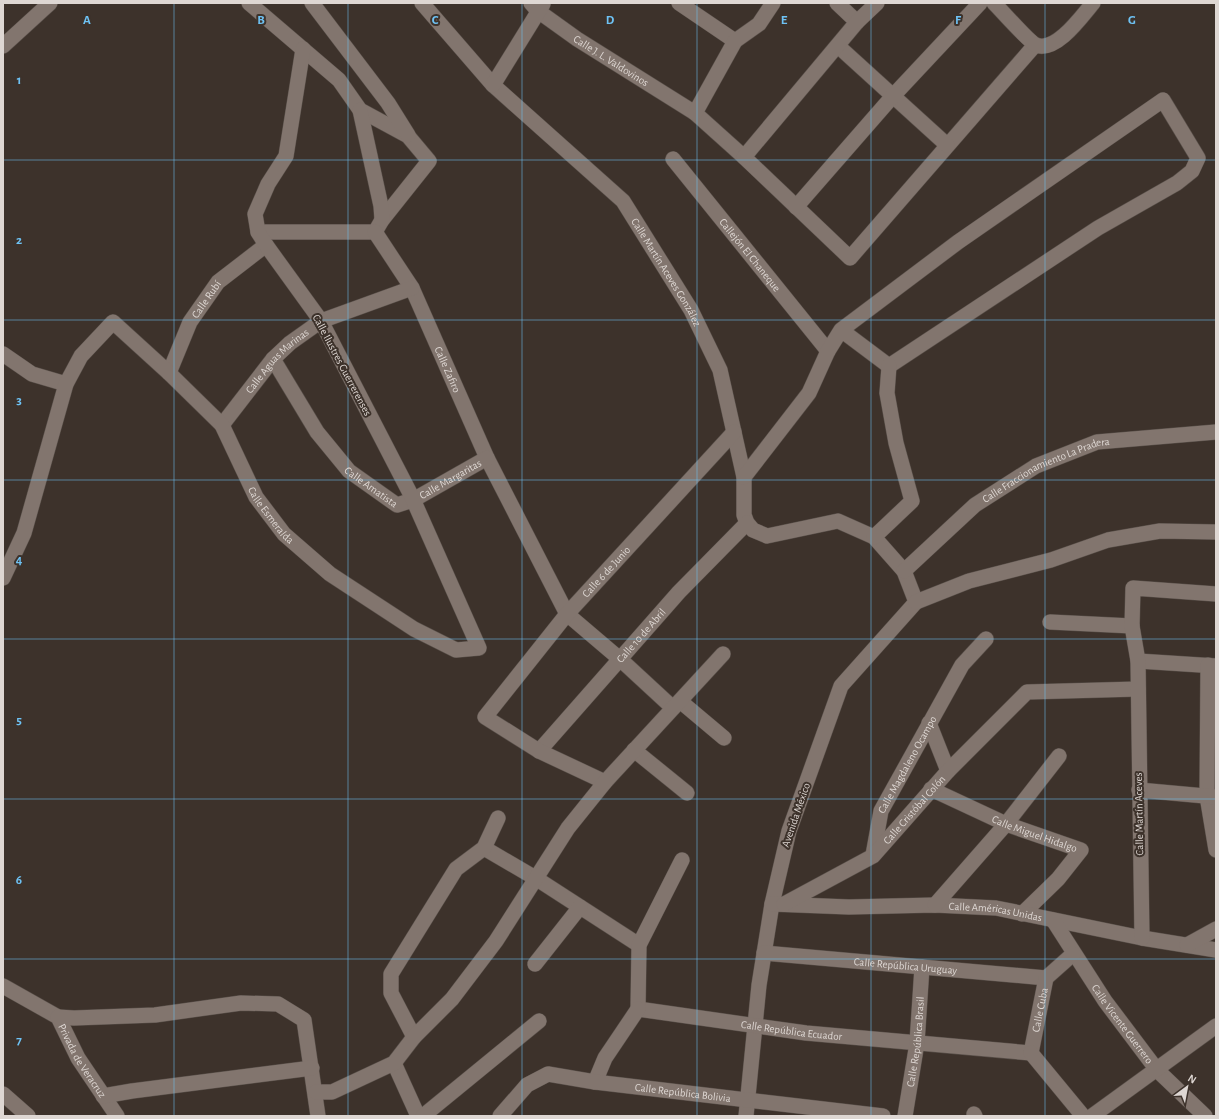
<svg xmlns="http://www.w3.org/2000/svg" width="1219" height="1119" font-family="'Alegreya Sans',sans-serif">
	<style>
		.lines { fill: none; stroke-linecap: round; stroke-linejoin: round }
		.minor-casing { stroke: #584f49; stroke-width: 16 }
		.minor { stroke: #82756e; stroke-width: 15 }
		.grid { fill: none; stroke: #6ec2f4; stroke-width: 1; stroke-opacity: 0.55 }
		.labels { text-anchor: middle; dominant-baseline: central; stroke-width: 4; stroke-linejoin: round; paint-order: stroke }
		.street-label { font-size: 11px; fill: #ded7d3; stroke: #3d322b }
		.grid-label { font-size: 13px; text-anchor: middle; font-weight: bold; fill: #6ec2f4; stroke: #3d322b; stroke-width: 4; stroke-linejoin: round; paint-order: stroke }
	</style>
	<rect width="100%" height="100%" fill="#3d322b"/>
	<g class="lines">
		<!-- minor casing -->
		<g class="minor-casing">
			<g id="minor">
				<path d="M249,3L339,80L360,110L408,136L429,161L382,220L375,232"/>
				<path d="M312,3L388,103L408,135"/>
				<path id="s1" d="M422,3L493,85L623,201L691,310L720,370L744,477V515L747,523L753,530L767,536L838,521L874,537L904,571L916,602L841,686L789,831L772,904L759,985L746,1116"/>
				<path id="s2" d="M531,3L538,11L577,39L695,113L744,157L850,258L1035,45"/>
				<path d="M679,3L735,41"/>
				<path d="M837,3L857,22"/>
				<path d="M994,3C1001,10 1029,42 1036,45C1056,53 1082,16 1093,3"/>
				<path d="M3,46L50,3"/>
				<path d="M838,46L947,145"/>
				<path d="M493,85L543,4"/>
				<path d="M360,110L381,206L382,220"/>
				<path d="M695,113L735,41L759,24L773,3"/>
				<path d="M744,157L857,22L877,3"/>
				<path id="s3" d="M673,159L828,351"/>
				<path d="M796,207L892,97L980,3"/>
				<path d="M258,232H375"/>
				<path id="s4" d="M375,232L412,288L487,458L567,614L621,660L673,708"/>
				<path d="M3,354L32,374L66,384"/>
				<path id="s5" d="M273,359L317,432L349,471L397,505L413,500L487,458"/>
				<path id="s6" d="M169,373L190,322L218,282L266,245"/>
				<path id="s7" d="M222,425L273,359L290,343L321,321L412,288"/>
				<path d="M744,477L809,393L828,351L841,330L958,242L1163,100L1198,158L1192,171L1177,183L1098,228L889,366L841,330"/>
				<path d="M874,537L912,501L896,443L887,393L889,366"/>
				<path id="s8" d="M904,571L975,505L1036,466L1097,442L1216,432"/>
				<path id="s9" d="M3,578L24,533L66,384L81,356L113,322L169,373L222,425L256,497L284,534L330,574L414,629L456,650L479,648L412,497L321,321L266,245L258,232L255,214L268,184L286,156L303,49"/>
				<path d="M916,602L969,581L1051,560L1108,540L1160,531L1216,532"/>
				<path d="M1050,622L1132,626"/>
				<path d="M1138,661L1216,666"/>
				<path d="M1208,665L1207,796L1216,850"/>
				<path d="M680,701L724,738"/>
				<path d="M929,723L948,771"/>
				<path d="M634,750L687,793"/>
				<path id="s10" d="M539,751L679,592L747,523"/>
				<path id="s11" d="M605,782L539,751L485,717L567,614L734,432"/>
				<path id="s12" d="M931,789L1006,824L1081,850L1058,879L1022,914"/>
				<path d="M1139,790L1216,797"/>
				<path d="M484,848L537,879L639,945"/>
				<path id="s13" d="M873,855L881,811L962,665L986,639"/>
				<path id="s14" d="M772,904L849,907L935,905L996,908L1142,938L1216,950"/>
				<path id="s15" d="M784,904L873,856L948,771L1027,692L1138,689"/>
				<path d="M935,905L1006,824L1059,756"/>
				<path id="s16" d="M1053,920L1105,1001L1157,1070L1205,1116"/>
				<path d="M1142,938L1138,661L1132,626L1133,588L1216,594"/>
				<path d="M1187,945L1216,929"/>
				<path id="s17" d="M764,953L1046,978"/>
				<path d="M535,964L580,907"/>
				<path id="s18" d="M3,986L58,1017L78,1058L117,1116"/>
				<path id="s19" d="M638,1009L806,1033L1031,1053"/>
				<path d="M638,1009L639,945L682,860"/>
				<path d="M58,1017L74,1018L155,1015L241,1003L278,1004L304,1020L318,1116"/>
				<path d="M414,1037L391,993V974L456,869L484,848L498,818"/>
				<path id="s20" d="M1031,1053L1046,978L1073,954"/>
				<path d="M1031,1053L1083,1116"/>
				<path d="M394,1063L418,1116"/>
				<path d="M595,1082L605,1058L638,1009"/>
				<path d="M316,1092H332L394,1063L414,1037L452,999L496,941L568,828L605,782L723,654"/>
				<path d="M3,1094L28,1116"/>
				<path d="M103,1096L132,1091L312,1068"/>
				<path d="M974,1114L975,1116"/>
				<path d="M423,1116L539,1021"/>
				<path id="s21" d="M500,1116L527,1085L548,1074L595,1082L883,1116"/>
				<path id="s22" d="M905,1116L917,1043L922,967"/>
				<path d="M1092,1116L1216,1026"/>
			</g>
		</g>
		<!-- minor -->
		<use href="#minor" class="minor"/>
	</g>
	<!-- grid -->
	<path class="grid" d="M174,3V1116M348,3V1116M522,3V1116M697,3V1116M871,3V1116M1045,3V1116M3,160H1216M3,320H1216M3,480H1216M3,639H1216M3,799H1216M3,959H1216"/>
	<g class="labels">
		<!-- street labels -->
		<g class="street-label">
			<text stroke="none"><textPath href="#s2" startOffset="99">Calle J. L. Valdovinos</textPath></text>
			<text stroke="none"><textPath href="#s3" startOffset="123">Callejón El Chaneque</textPath></text>
			<text stroke="none"><textPath href="#s1" startOffset="366">Calle Martín Aceves González</textPath></text>
			<text stroke="none"><textPath href="#s6" startOffset="83">Calle Rubí</textPath></text>
			<text stroke="none"><textPath href="#s7" startOffset="85">Calle Aguas Marinas</textPath></text>
			<text transform="translate(342 365) rotate(62)">Calle Ilustres Guerrerenses</text>
			<text stroke="none"><textPath href="#s4" startOffset="156">Calle Zafiro</textPath></text>
			<text stroke="none"><textPath href="#s8" startOffset="177">Calle Fraccionamiento La Pradera</textPath></text>
			<text stroke="none"><textPath href="#s5" startOffset="254">Calle Margaritas</textPath></text>
			<text stroke="none"><textPath href="#s5" startOffset="163">Calle Amatista</textPath></text>
			<text stroke="none"><textPath href="#s9" startOffset="536">Calle Esmeralda</textPath></text>
			<text stroke="none"><textPath href="#s11" startOffset="326">Calle 6 de Junio</textPath></text>
			<text stroke="none"><textPath href="#s10" startOffset="154">Calle 10 de Abril</textPath></text>
			<text stroke="none"><textPath href="#s13" startOffset="98">Calle Magdaleno Ocampo</textPath></text>
			<text stroke="none"><textPath href="#s15" startOffset="163">Calle Cristóbal Colón</textPath></text>
			<text transform="translate(1139 814) rotate(-91)">Calle Martín Aceves</text>
			<text transform="translate(796 815) rotate(-71)">Avenida México</text>
			<text stroke="none"><textPath href="#s12" startOffset="113">Calle Miguel Hidalgo</textPath></text>
			<text stroke="none"><textPath href="#s14" startOffset="224">Calle Américas Unidas</textPath></text>
			<text stroke="none"><textPath href="#s17" startOffset="142">Calle República Uruguay</textPath></text>
			<text stroke="none"><textPath href="#s20" startOffset="44">Calle Cuba</textPath></text>
			<text stroke="none"><textPath href="#s16" startOffset="125">Calle Vicente Guerrero</textPath></text>
			<text stroke="none"><textPath href="#s19" startOffset="155">Calle República Ecuador</textPath></text>
			<text stroke="none"><textPath href="#s22" startOffset="75">Calle República Brasil</textPath></text>
			<text stroke="none"><textPath href="#s18" startOffset="113">Privada de Veracruz</textPath></text>
			<text stroke="none"><textPath href="#s21" startOffset="201">Calle República Bolivia</textPath></text>
		</g>
	</g>
	<g class="grid-label">
		<text x="87" y="24">A</text>
		<text x="261" y="24">B</text>
		<text x="435" y="24">C</text>
		<text x="610" y="24">D</text>
		<text x="784" y="24">E</text>
		<text x="958" y="24">F</text>
		<text x="1132" y="24">G</text>
		<text x="19" y="84">1</text>
		<text x="19" y="244">2</text>
		<text x="19" y="404">3</text>
		<text x="19" y="564">4</text>
		<text x="19" y="724">5</text>
		<text x="19" y="884">6</text>
		<text x="19" y="1044">7</text>
	</g>
	<!-- border -->
	<rect width="1219" height="1119" fill="none" stroke="#ded7d3" stroke-width="8"/>
	<!-- north arrow -->
	<g transform="translate(1187 1087) rotate(32)" stroke="#3d322b" stroke-width="3" paint-order="stroke">
	<path d="M0-3L7 15L0 10L-7 15Z" fill="#ded7d3"/>
	<text y="-6" font-size="11" font-weight="bold" text-anchor="middle" fill="#ded7d3">N</text>
	</g>
</svg>
